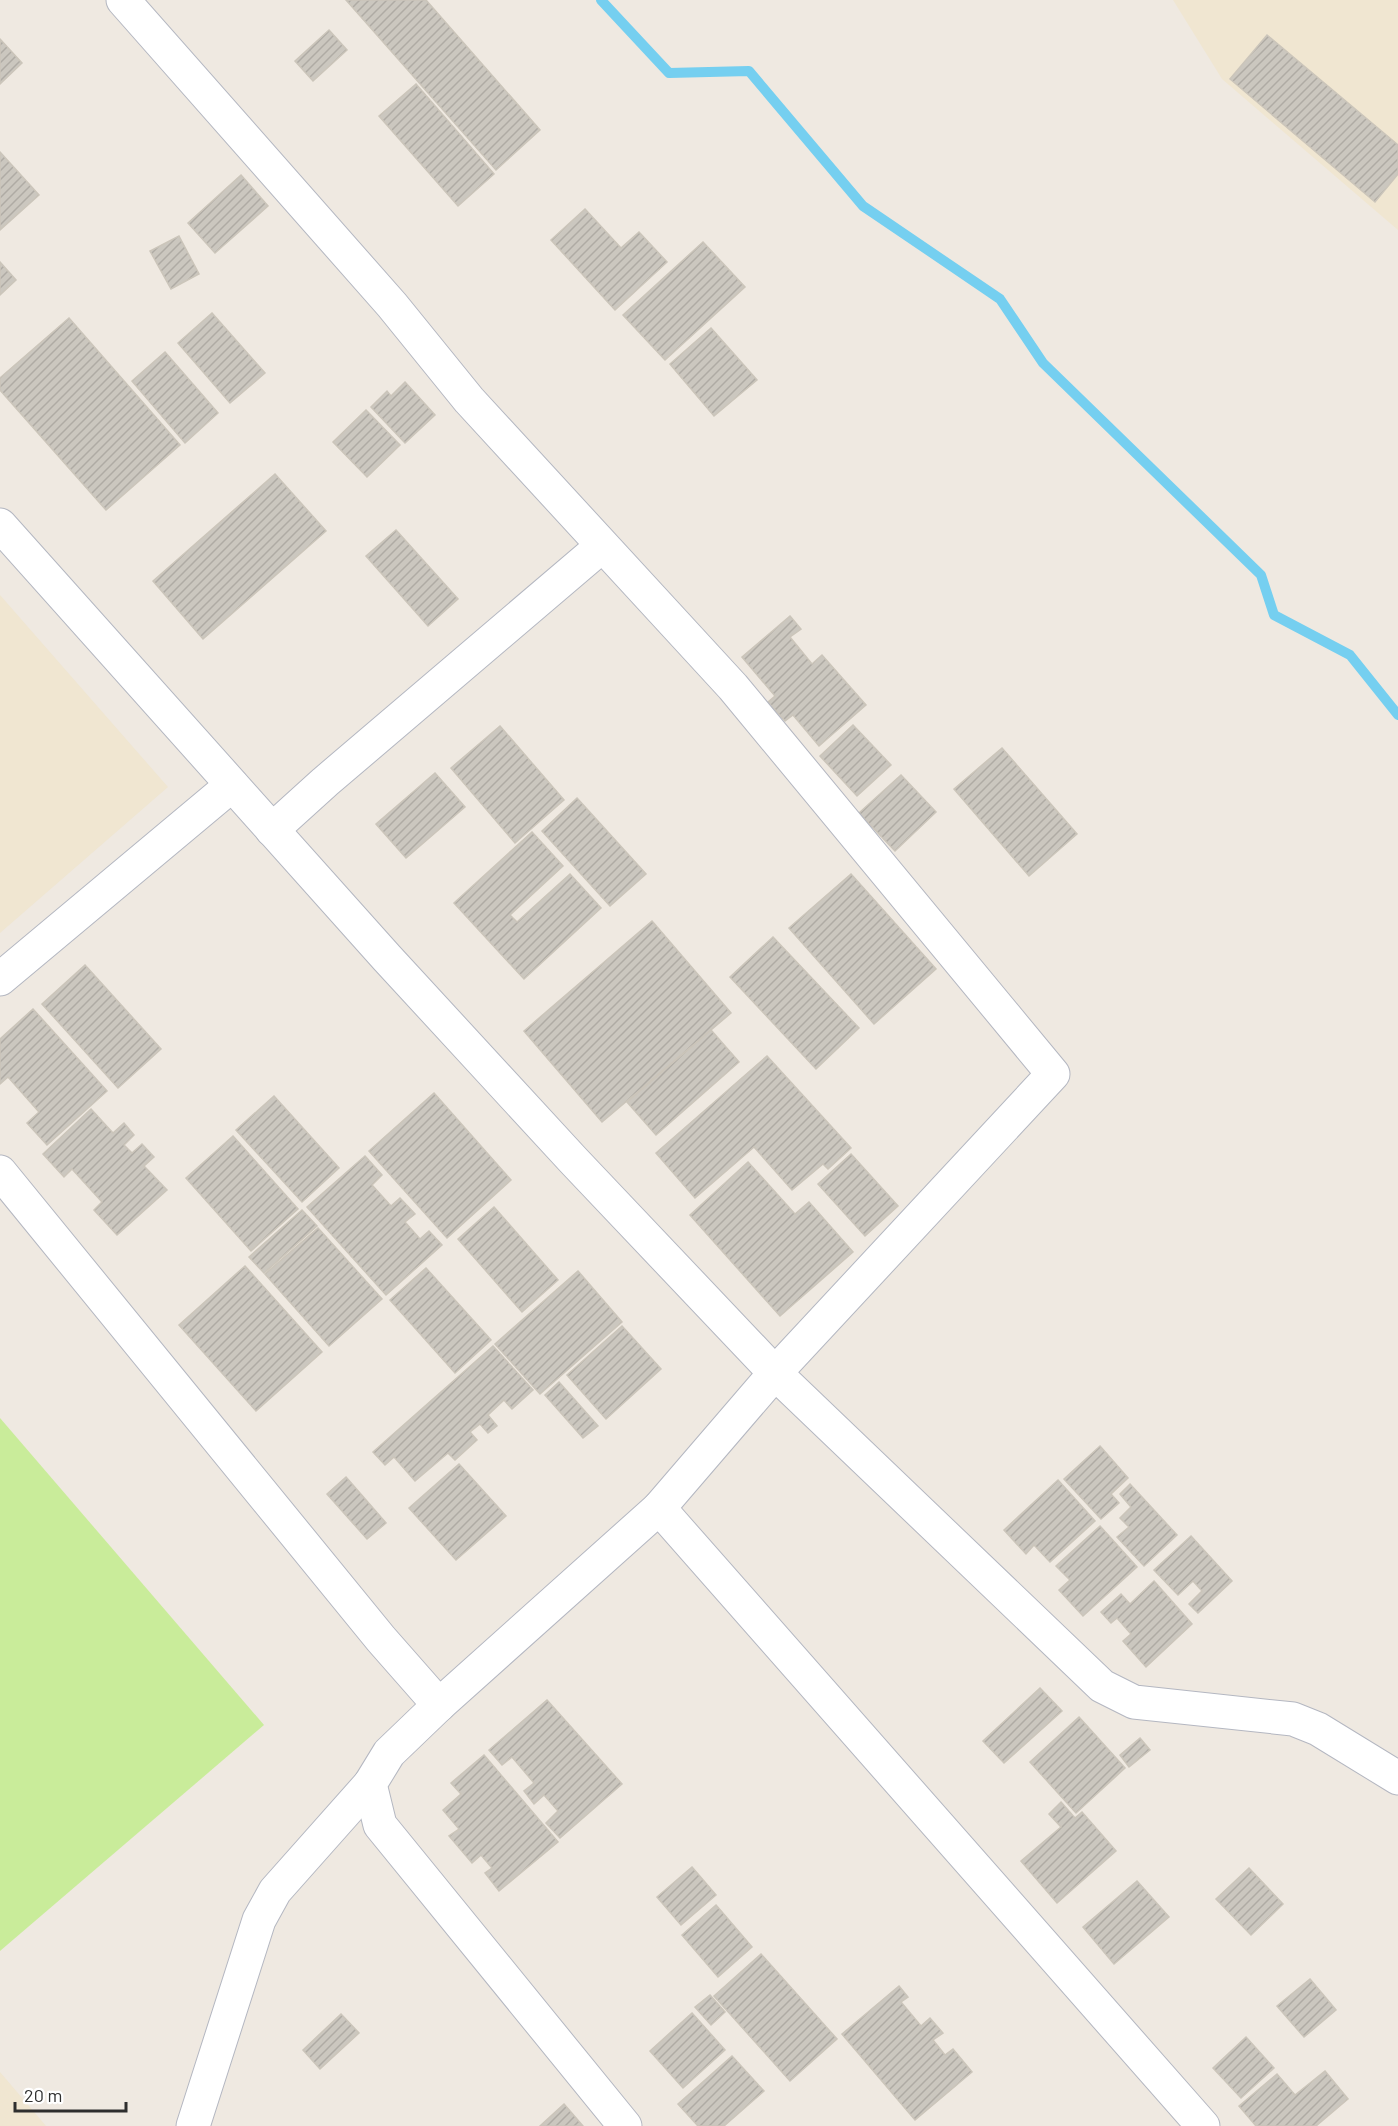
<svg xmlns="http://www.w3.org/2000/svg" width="1398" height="2126" font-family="Barlow,sans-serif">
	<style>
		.education { fill: #f0e6d1 }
		.pitch { fill: #c9ec9a }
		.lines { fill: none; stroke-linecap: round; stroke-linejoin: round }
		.stream { stroke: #75cff0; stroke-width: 10 }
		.building { fill: url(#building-hatch); stroke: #cbc5ba; stroke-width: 1.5 }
		.minor-casing { stroke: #b4b7c1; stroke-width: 35 }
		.minor { stroke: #fff; stroke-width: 33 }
	</style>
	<defs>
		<pattern id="building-hatch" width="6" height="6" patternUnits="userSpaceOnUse" patternTransform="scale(1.5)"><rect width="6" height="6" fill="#cbc7bf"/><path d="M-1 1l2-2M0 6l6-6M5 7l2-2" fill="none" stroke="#afaba4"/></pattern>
	</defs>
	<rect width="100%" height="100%" fill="#efe9e1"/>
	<!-- education -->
	<g class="education">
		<path d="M1173,0H1398V230L1222,79Z"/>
		<path d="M0,595L168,787L0,933Z"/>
		<path d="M0,2072L46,2126H0Z"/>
	</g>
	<!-- pitch -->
	<path class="pitch" d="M0,1418L264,1725L0,1951Z"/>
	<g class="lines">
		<!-- stream -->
		<path class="stream" d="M601,0L669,73L749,71L863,206L1000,299L1043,363L1261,575L1274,615L1350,655L1398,715"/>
	</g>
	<!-- building -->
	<g class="building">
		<path d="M346,0H426L540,130L496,170Z"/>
		<path d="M329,30L347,50L313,81L295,61Z"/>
		<path d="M1267,35L1398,145V174L1375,202L1230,79Z"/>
		<path d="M0,39L22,63L0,84Z"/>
		<path d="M416,84L494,174L458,206L379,116Z"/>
		<path d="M0,152L39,195L0,230Z"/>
		<path d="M241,175L268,206L215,253L188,223Z"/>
		<path d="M585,209L621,248L639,232L667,262L615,310L551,240Z"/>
		<path d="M179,236L199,274L171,289L150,251Z"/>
		<path d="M703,242L745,287L665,360L623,315Z"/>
		<path d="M0,262L16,280L0,295Z"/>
		<path d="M212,313L265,373L230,403L178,343Z"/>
		<path d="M69,318L180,445L106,510L0,390V378Z"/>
		<path d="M711,328L757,380L714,416L670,364Z"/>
		<path d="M165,352L218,413L185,443L132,381Z"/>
		<path d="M405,382L435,415L405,443L371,407L387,391L391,396Z"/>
		<path d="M366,410L400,445L367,477L333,442Z"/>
		<path d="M275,474L326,531L203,639L153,581Z"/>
		<path d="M396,530L458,599L428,626L366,556Z"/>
		<path d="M790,616L801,629L790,637L812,664L822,655L866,705L819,746L793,715L785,721L768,702L775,696L742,657Z"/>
		<path d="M853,725L891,765L857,796L820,756Z"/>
		<path d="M500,726L564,800L515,843L451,768Z"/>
		<path d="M1002,748L1077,834L1029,876L954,789Z"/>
		<path d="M435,773L465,807L406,858L376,824Z"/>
		<path d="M901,775L936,812L895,851L859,813Z"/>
		<path d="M577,798L646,874L610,906L542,831Z"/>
		<path d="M532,832L563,866L510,915L517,922L570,874L601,908L524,979L454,903Z"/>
		<path d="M851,874L936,969L874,1024L789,928Z"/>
		<path d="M652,921L731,1013L602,1122L524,1031Z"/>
		<path d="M773,937L859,1028L816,1069L730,977Z"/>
		<path d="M85,965L161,1049L118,1088L42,1004Z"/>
		<path d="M33,1009L107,1091L47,1145L27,1123L39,1112L8,1077L0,1084V1039Z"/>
		<path d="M711,1030L739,1062L656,1135L627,1102Z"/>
		<path d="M767,1056L851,1148L828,1169L823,1164L792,1190L754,1147L695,1198L656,1153Z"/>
		<path d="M434,1093L511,1180L447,1238L369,1151Z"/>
		<path d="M274,1096L339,1168L302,1202L236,1130Z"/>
		<path d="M91,1109L113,1133L124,1123L134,1135L124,1145L132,1153L142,1144L154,1157L144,1166L167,1190L117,1235L94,1210L102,1202L72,1169L64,1177L43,1154Z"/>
		<path d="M233,1136L298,1209L251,1251L186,1178Z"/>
		<path d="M851,1154L898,1206L865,1236L818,1184Z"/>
		<path d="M365,1156L382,1175L372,1185L391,1206L400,1198L415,1214L405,1222L420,1239L429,1231L442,1245L386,1295L307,1207Z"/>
		<path d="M748,1162L795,1214L809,1202L853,1252L780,1316L690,1215Z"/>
		<path d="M494,1207L558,1280L522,1312L458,1239Z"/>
		<path d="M302,1210L317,1226L264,1273L249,1257Z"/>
		<path d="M318,1228L382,1299L329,1346L265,1274Z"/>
		<path d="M245,1266L322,1352L256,1411L179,1325Z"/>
		<path d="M426,1268L491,1340L455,1373L390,1300Z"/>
		<path d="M578,1271L622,1322L540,1394L495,1344Z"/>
		<path d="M622,1326L661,1369L606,1419L567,1375Z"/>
		<path d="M493,1346L533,1390L512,1409L504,1400L488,1415L497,1426L488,1433L480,1424L470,1432L477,1440L455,1460L448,1453L415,1481L394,1457L385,1465L373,1452Z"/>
		<path d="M559,1382L598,1426L583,1438L545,1395Z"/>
		<path d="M1100,1446L1128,1478L1111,1494L1119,1503L1101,1519L1064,1479Z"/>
		<path d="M459,1464L506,1516L456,1560L409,1508Z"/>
		<path d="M346,1477L386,1523L367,1539L327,1494Z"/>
		<path d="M1058,1480L1095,1521L1050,1562L1034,1545L1026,1554L1004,1530Z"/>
		<path d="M1130,1484L1177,1535L1144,1566L1117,1537L1129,1527L1120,1518L1131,1507L1120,1494Z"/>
		<path d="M1100,1526L1137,1567L1083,1616L1059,1590L1070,1580L1056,1566Z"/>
		<path d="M1191,1536L1232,1581L1198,1613L1189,1604L1202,1591L1193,1581L1178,1595L1154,1570Z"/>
		<path d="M1154,1581L1192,1624L1146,1667L1123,1641L1131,1634L1117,1618L1111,1623L1101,1612L1121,1594L1130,1604Z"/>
		<path d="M1040,1688L1062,1711L1004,1763L983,1741Z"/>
		<path d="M547,1700L622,1784L560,1838L546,1823L558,1811L544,1795L534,1804L524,1791L534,1783L512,1757L502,1765L489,1750Z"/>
		<path d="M1079,1717L1125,1768L1076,1813L1030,1762Z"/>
		<path d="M1140,1738L1150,1750L1129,1767L1120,1755Z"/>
		<path d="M484,1755L558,1842L499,1891L485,1873L492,1868L481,1855L472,1863L449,1836L459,1829L443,1810L461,1794L451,1783Z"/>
		<path d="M1061,1802L1075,1818L1082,1812L1116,1851L1057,1903L1021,1861L1061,1827L1049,1814Z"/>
		<path d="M692,1867L716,1895L681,1925L657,1897Z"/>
		<path d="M1249,1868L1283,1904L1251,1935L1216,1899Z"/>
		<path d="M1137,1881L1169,1917L1114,1964L1083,1927Z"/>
		<path d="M716,1905L752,1947L718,1977L682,1935Z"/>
		<path d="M761,1954L837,2039L790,2081L714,1996Z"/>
		<path d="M1310,1979L1336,2010L1304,2037L1277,2006Z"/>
		<path d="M899,1986L908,1997L901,2002L921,2026L930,2018L943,2033L933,2040L945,2055L953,2049L972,2072L915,2120L842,2034Z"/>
		<path d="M710,1995L725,2012L711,2025L695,2007Z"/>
		<path d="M692,2013L725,2050L683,2088L650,2051Z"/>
		<path d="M341,2014L359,2033L320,2069L303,2050Z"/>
		<path d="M1246,2037L1274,2068L1241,2098L1213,2068Z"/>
		<path d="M732,2056L764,2091L724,2126H698L678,2104Z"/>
		<path d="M1325,2071L1348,2099L1316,2126H1256L1239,2106L1277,2074L1295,2095Z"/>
		<path d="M564,2104L583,2126H540Z"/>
	</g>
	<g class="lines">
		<!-- minor casing -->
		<g class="minor-casing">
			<g id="minor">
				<path d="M123,0L392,305L469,400L733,687L1053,1074L775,1373L659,1508L439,1705L389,1753L370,1784L380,1825L625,2126"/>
				<path d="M0,525L387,958L574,1161L775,1373L1102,1686L1134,1702L1293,1719L1318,1729L1398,1778"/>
				<path d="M272,830L325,782L602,546"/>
				<path d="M0,979L232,785"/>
				<path d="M0,1172L381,1639L439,1705"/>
				<path d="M659,1508L1203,2126"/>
				<path d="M193,2126L259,1920L275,1891L370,1784"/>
			</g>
		</g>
		<!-- minor -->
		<use href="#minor" class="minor"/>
	</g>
	<!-- scale -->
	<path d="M15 2102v9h111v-9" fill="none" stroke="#2e2e2e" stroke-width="3"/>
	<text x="24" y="2102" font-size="18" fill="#2e2e2e" stroke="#ffffff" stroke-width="4.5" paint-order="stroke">20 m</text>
</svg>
